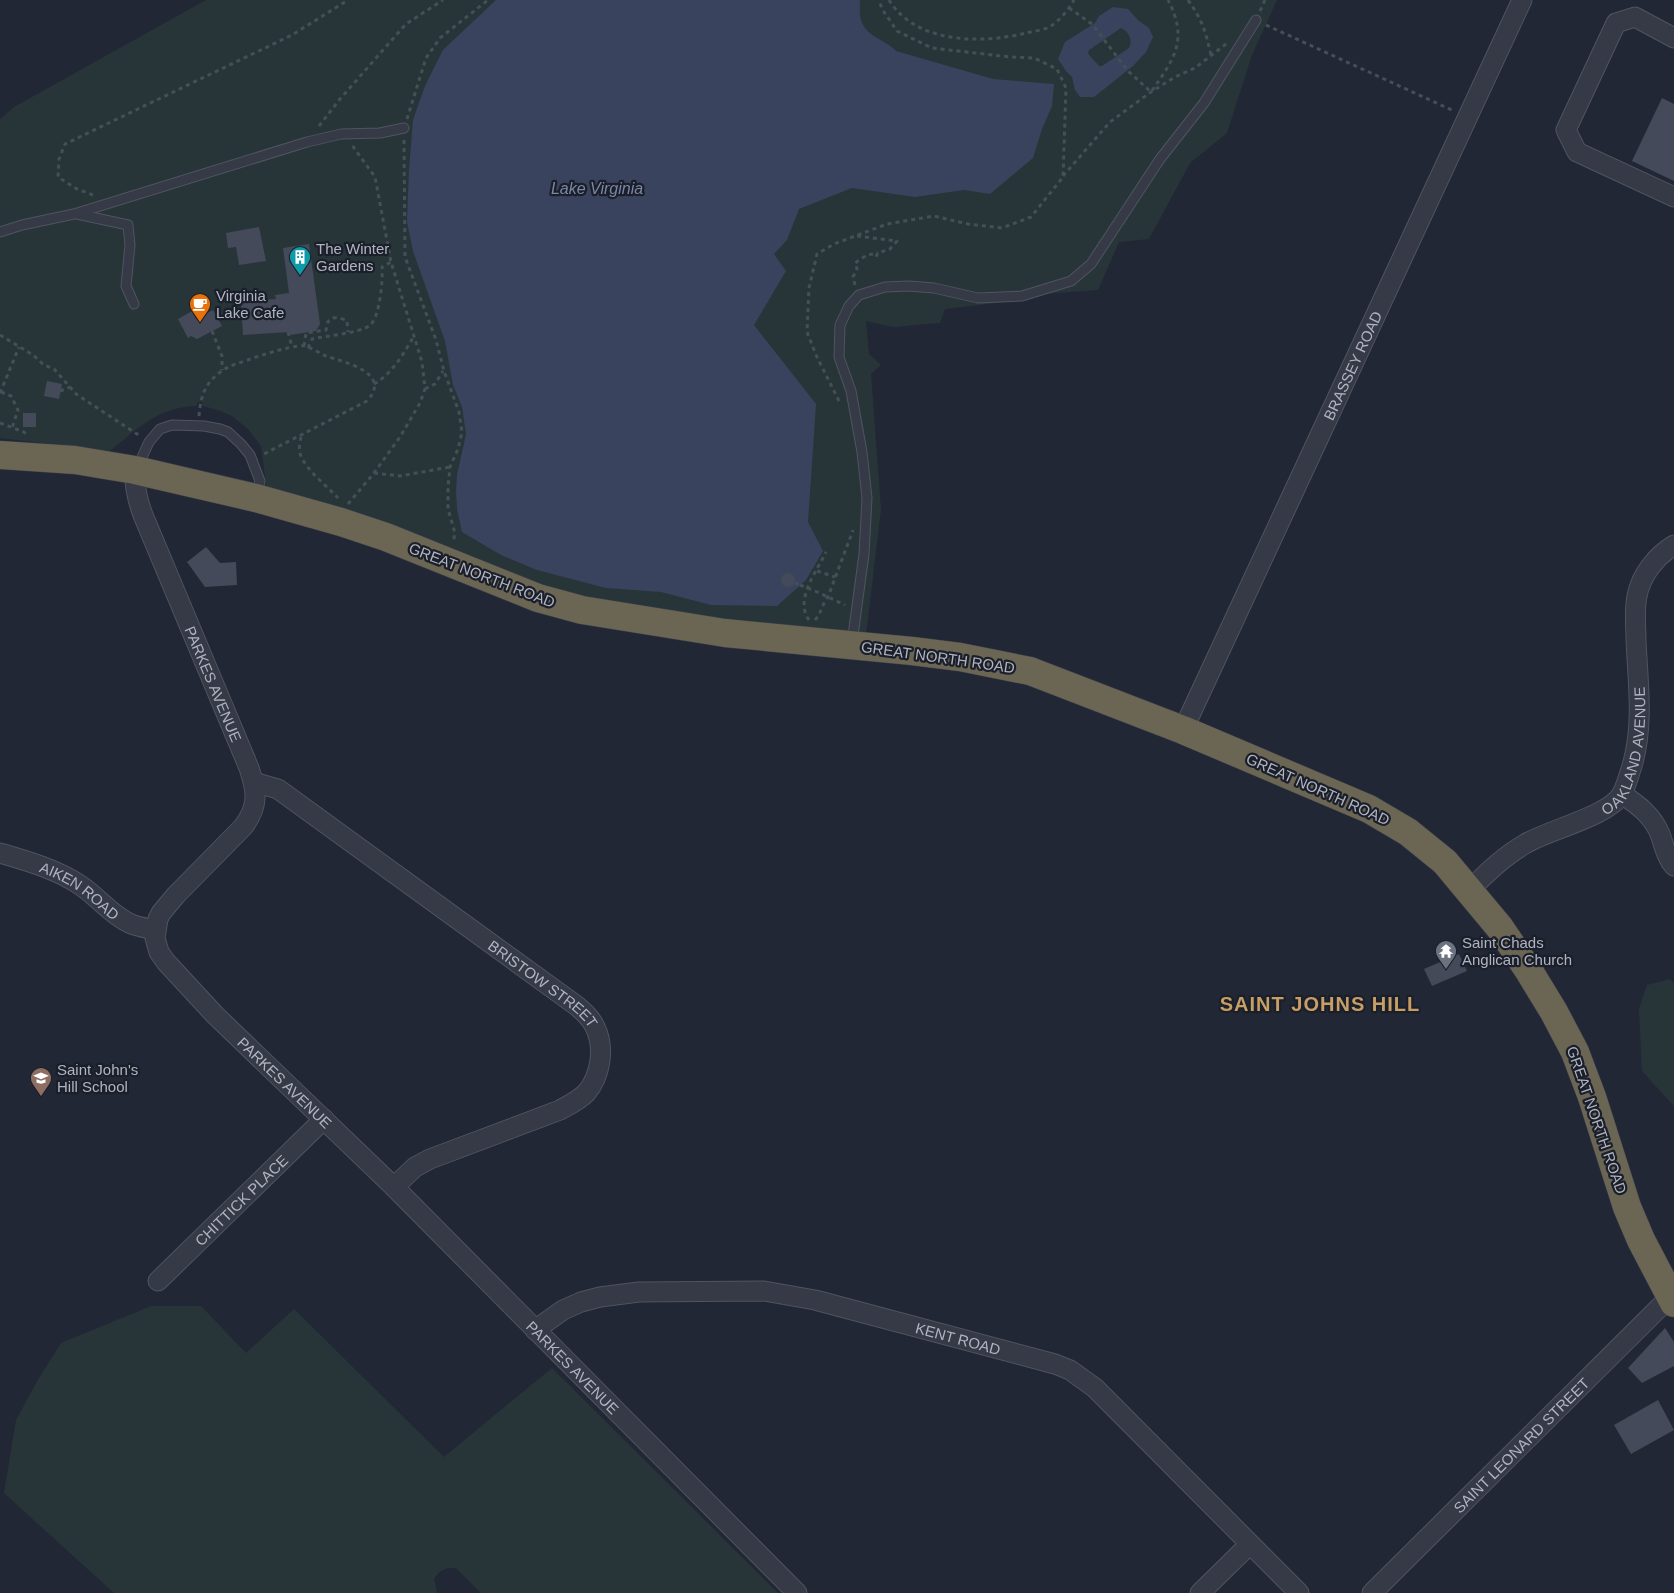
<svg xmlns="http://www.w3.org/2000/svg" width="1674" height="1593" font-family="Arial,sans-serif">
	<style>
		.green { fill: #273539 }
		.water { fill: #39435d; fill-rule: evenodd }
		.building { fill: #444a59 }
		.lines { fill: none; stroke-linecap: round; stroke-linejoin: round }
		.lane-casing { stroke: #505460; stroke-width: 11 }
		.street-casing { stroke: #505460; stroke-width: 21 }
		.highway-casing { stroke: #3d414d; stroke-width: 29 }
		.path { stroke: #445055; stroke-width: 3; stroke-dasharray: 4 4; stroke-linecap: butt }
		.lane { stroke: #353a46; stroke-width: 9 }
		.street { stroke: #353a46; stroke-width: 19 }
		.highway { stroke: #6b6553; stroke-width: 28 }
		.path-bridge { stroke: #445055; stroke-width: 3; stroke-dasharray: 4 4; stroke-linecap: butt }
		.labels { text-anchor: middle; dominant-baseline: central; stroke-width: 4.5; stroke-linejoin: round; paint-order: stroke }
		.poi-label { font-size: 15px; fill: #b0b4c2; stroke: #1b1f2a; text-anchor: start }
		.street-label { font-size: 15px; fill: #b0b4c2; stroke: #1b1f2a }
		.water-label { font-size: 16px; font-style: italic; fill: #7b87a8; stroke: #1b1f2a }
		.district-label { font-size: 20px; font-weight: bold; letter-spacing: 1px; fill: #c79e66; stroke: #1b1f2a }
	</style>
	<rect width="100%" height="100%" fill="#222735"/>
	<!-- green -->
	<g class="green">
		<path d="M206,0H1277L1252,55L1227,133L1190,163L1149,239L1119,242L1098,290L1045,294L1013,301L945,309L940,323L893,327L866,321L869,354L881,365L871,374L881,509L866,635L600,605L267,491L261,446L248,429L232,416L218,410L203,406L202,402H198L196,406C156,408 140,427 110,451L0,438V119L14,107Z"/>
		<path d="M1670,979L1674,983V1106L1642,1071L1639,1009L1647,985Z"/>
		<path d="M151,1306H201L246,1353L294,1309L444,1457L552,1368L778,1593H481L456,1568C445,1568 440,1569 434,1579L437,1593H114L4,1493L16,1420L39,1378L61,1343Z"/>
	</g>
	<!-- water -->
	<g class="water">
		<path d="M496,0H860C860,6 859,15 861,20C866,37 886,40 896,51L993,79L1054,84L1052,106L1042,129L1033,158L990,194L964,190L915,197L852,188L799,209L787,240L774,254L786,271L754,325L816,404L808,522L823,551L806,580L777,606L711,605L661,592L606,588L537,570L501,555L462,532L457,509L456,490L457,475L466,434L462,407L453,385L445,341L413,251L407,222L409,169L413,120L425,86L443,50Z"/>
		<path d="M1113,7L1128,9L1138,20L1149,28L1153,37L1146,52L1133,66L1094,97H1080L1075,90L1072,77L1066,71L1058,59L1065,42L1095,23L1099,16ZM1121,28C1129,31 1133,41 1129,48L1102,66H1099C1095,61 1091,58 1088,53L1089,50Z"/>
	</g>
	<!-- building -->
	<g class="building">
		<path d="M1662,98L1674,104V181L1632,161Z"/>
		<path d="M259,227L266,261L239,265L236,247L228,248L226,233Z"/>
		<path d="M309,244L320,324L316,331L290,335V332L243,335L241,301L276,299L275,295L289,293L283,248Z"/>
		<path d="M213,310L222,326L197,339L191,336L188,338L178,319L192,311L196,319Z"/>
		<path d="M47,381L62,384L59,399L44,396Z"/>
		<rect x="23" y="413" width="13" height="14"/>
		<path d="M206,547L220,563L236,562L237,585L205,587L187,562Z"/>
		<circle cx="788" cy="580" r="7"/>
		<path d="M1459,954L1467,971L1432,986L1424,969Z"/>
		<path d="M1665,1328L1674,1342V1366L1642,1383L1628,1368Z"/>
		<path d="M1658,1400L1674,1430L1631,1454L1614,1425Z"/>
	</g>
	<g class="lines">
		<!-- lane casing -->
		<g class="lane-casing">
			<g id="lane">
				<path d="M77,214L128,225L130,245L126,286L134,304"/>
				<path d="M0,232L22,225L74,214L307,142L341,134L380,133L404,128"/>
				<path d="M137,468L149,442L160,429L172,425L204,426L220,429L228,432L241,444L250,455L260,481L257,496"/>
				<path d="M852,643L864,554L867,498L862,452L851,391L839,357L840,325L849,306L859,295L885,287L909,286L934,288L978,298L1022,296L1071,281L1091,264L1160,159L1204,103L1256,20"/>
			</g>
		</g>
		<!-- street casing -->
		<g class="street-casing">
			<g id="street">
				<path d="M1674,38L1635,17L1616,23L1566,130L1577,152L1674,197"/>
				<path id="s1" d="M135,470C134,486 137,499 143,515L249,768C257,792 259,806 243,827L176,895L161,913L158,919L155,938L159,952L166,962L215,1015L394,1187L797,1593"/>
				<path id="s2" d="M1183,730L1522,0"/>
				<path id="s3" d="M254,782L278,789L577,1006C584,1012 591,1018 595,1027C605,1047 601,1076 586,1093C578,1101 569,1105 560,1110L430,1159L415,1167L394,1187"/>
				<path d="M1622,794C1638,805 1652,815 1660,834C1664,845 1666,857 1674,866"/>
				<path id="s4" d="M0,853C27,861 56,869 80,885C97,896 110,914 129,923C137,927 147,928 156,930"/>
				<path id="s5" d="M1470,890C1486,873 1504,856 1525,844C1548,830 1609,816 1622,794C1626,786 1629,775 1632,766C1644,725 1638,683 1636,641C1636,627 1634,610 1637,596C1641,575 1656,556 1674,545"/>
				<path id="s6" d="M158,1281L324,1119"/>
				<path id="s7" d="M535,1330L563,1310L581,1302L600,1297L639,1292L764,1291L815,1300L1055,1364L1070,1370L1095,1388L1299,1593"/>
				<path d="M1200,1593L1250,1544"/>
				<path id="s8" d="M1372,1593L1670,1297"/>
			</g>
		</g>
		<!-- highway casing -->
		<g class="highway-casing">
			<path id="highway" d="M0,455L75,460L135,470L256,498L341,522L386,537L538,598L582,610L725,633L912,651L960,657L1030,671L1183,730L1369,809L1408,832L1445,862L1500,928L1529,971L1554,1012L1575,1052L1592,1097L1627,1207L1641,1240L1674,1303"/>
		</g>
		<!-- path -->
		<g class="path">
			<path d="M889,0C916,44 982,44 1026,33C1033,31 1045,30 1051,26C1060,20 1069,9 1074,0"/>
			<path d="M1188,0C1202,19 1206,33 1211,55"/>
			<path d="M1069,8L1092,24L1128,71L1151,92C1174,59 1189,40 1168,0"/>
			<path d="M1260,11L1265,0"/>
			<path d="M1266,25L1454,111"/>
			<path d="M407,119L426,58L440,38L488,0"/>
			<path d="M319,126L340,99L406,24L443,0"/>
			<path d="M404,140L405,257L436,340L444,371L459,412L462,432L458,449L450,467L448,487V509L455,533L453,543"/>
			<path d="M1063,176L1110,122L1151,92L1175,77L1195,68L1226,44"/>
			<path d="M93,195L77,189L58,177L59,159L65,144L292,35L348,0"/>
			<path d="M857,236L897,241L890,249L878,253L874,260"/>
			<path d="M855,285L853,277L857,269L855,263L867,255L878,253"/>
			<path d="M212,331L222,356V370"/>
			<path d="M288,332L292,347"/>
			<path d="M0,335L33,355L44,365L54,369L76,394L140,436"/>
			<path d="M304,346L306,333L326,330C327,327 327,324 328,322C331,315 342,318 347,321L348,332"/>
			<path d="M308,348L312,339C325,336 359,333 369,326C380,319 383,279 382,267L391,262"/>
			<path d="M374,384C392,374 404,353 414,336"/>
			<path d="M425,389L435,384L443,371"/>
			<path d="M60,391L70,387"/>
			<path d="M1,392L11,396L18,410L12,428"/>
			<path d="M0,393L19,347"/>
			<path d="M839,401L816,355L807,332L809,288L817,254L834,244L887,224L934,216L968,224L1002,228L1031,217L1063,177L1066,88L1057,69L1034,58L1010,57L932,48L897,31L882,9L879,0"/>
			<path d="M199,416C201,391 208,378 230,366C245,361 291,344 305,346C312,348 319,353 326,356C344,362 393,373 367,401L262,455"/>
			<path d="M0,423L24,432L28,437"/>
			<path d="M301,437C300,443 298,450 301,456C308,472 326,485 338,498"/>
			<path d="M374,473L400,476L450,467"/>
			<path d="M348,504L374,473L400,437L420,403L425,389L422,362L391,262L375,177L352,145"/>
			<path d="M817,571L835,577"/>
			<path d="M795,583L800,585"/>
			<path d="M815,591L845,605"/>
			<path d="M809,620C794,600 817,571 826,552"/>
			<path d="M815,620C821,614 822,604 828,597L853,530"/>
		</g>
		<!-- lane -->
		<use href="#lane" class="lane"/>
		<!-- street -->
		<use href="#street" class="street"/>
		<!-- highway -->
		<use href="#highway" class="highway"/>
		<!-- path-bridge -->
		<path class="path-bridge" d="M800,585L815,591"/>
	</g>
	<!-- icons -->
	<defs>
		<g id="building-pin" transform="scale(1.125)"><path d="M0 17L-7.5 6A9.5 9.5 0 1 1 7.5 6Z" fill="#0f9aa8" stroke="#1b1f2a"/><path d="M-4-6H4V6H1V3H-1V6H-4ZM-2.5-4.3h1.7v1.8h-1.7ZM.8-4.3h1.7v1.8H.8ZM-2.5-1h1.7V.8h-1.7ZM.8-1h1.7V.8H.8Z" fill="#fff"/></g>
		<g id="cafe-pin" transform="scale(1.125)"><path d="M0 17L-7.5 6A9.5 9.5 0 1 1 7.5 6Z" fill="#e8710a" stroke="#1b1f2a"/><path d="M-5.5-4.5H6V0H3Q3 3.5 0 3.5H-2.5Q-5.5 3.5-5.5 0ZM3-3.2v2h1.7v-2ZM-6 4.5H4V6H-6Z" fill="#fff"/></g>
		<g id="temple-pin" transform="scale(1.125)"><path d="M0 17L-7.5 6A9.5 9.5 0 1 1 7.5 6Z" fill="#6b7280" stroke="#1b1f2a"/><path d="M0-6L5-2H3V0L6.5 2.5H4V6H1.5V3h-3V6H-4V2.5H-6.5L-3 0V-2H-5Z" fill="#fff"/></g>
		<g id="school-pin" transform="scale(1.125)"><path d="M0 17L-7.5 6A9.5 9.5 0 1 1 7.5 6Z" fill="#8d6e63" stroke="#1b1f2a"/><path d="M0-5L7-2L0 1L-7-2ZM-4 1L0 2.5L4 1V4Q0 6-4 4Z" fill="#fff"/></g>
	</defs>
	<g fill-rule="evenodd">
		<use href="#building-pin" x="300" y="257"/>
		<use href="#cafe-pin" x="200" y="304"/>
		<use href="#temple-pin" x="1446" y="951"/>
		<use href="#school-pin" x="41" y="1078"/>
	</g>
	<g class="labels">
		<!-- poi labels -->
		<g class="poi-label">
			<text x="316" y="248">The Winter<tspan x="316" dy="17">Gardens</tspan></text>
			<text x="216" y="295">Virginia<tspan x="216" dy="17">Lake Cafe</tspan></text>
			<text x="1462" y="942">Saint Chads<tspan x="1462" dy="17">Anglican Church</tspan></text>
			<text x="57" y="1069">Saint John's<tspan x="57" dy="17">Hill School</tspan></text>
		</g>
		<!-- street labels -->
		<g class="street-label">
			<text stroke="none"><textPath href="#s2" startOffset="402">BRASSEY ROAD</textPath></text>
			<text transform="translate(482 575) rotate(21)">GREAT NORTH ROAD</text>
			<text transform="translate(938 657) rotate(8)">GREAT NORTH ROAD</text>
			<text stroke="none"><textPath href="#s1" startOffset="229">PARKES AVENUE</textPath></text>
			<text stroke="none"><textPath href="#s5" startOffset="224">OAKLAND AVENUE</textPath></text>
			<text transform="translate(1318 789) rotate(24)">GREAT NORTH ROAD</text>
			<text stroke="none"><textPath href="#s4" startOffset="89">AIKEN ROAD</textPath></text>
			<text stroke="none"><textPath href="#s3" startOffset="354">BRISTOW STREET</textPath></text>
			<text stroke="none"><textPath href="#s1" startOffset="724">PARKES AVENUE</textPath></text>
			<text transform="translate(1597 1120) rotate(71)">GREAT NORTH ROAD</text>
			<text stroke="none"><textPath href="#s6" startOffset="116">CHITTICK PLACE</textPath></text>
			<text stroke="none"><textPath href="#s7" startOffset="438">KENT ROAD</textPath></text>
			<text stroke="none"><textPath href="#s1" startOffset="1129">PARKES AVENUE</textPath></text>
			<text stroke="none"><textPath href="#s8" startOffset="210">SAINT LEONARD STREET</textPath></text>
		</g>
		<!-- water labels -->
		<g class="water-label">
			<text x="597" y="188">Lake Virginia</text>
		</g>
		<!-- district labels -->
		<g class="district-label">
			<text x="1320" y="1004">SAINT JOHNS HILL</text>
		</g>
	</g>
</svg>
